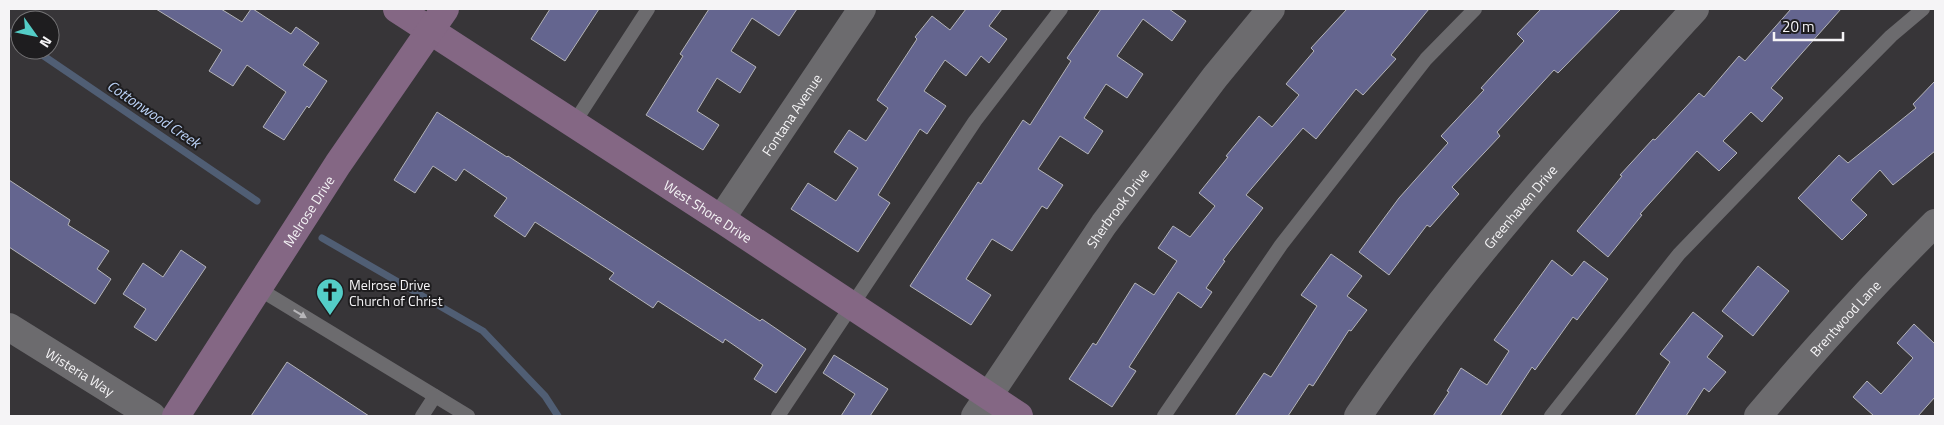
<svg xmlns="http://www.w3.org/2000/svg" width="1944" height="425" font-family="'Titillium Web',sans-serif">
	<style>
		.lines { fill: none; stroke-linecap: round; stroke-linejoin: round }
		.stream { stroke: #505e74; stroke-width: 7 }
		.building { fill: #64658f; stroke: #b4b4b8 }
		.lane { stroke: #6c6b6e; stroke-width: 14 }
		.street { stroke: #6c6b6e; stroke-width: 28 }
		.secondary { stroke: #846784; stroke-width: 28 }
		.oneway { fill: #b7b6b9 }
		.labels { text-anchor: middle; dominant-baseline: central; stroke-width: 4; stroke-linejoin: round; paint-order: stroke }
		.street-label { font-size: 14px; fill: #f5f4f6; stroke: #1e1d1f }
		.poi-label { font-size: 14px; fill: #f5f4f6; stroke: #1e1d1f; text-anchor: start }
		.water-label { font-size: 15px; font-style: italic; fill: #bbd2f7; stroke: #1e1d1f }
	</style>
	<rect width="100%" height="100%" fill="#373538"/>
	<g class="lines">
		<!-- stream -->
		<g class="stream">
			<path d="M9,32L20,40"/>
			<path d="M35,50L257,201"/>
			<path d="M322,238L483,331L545,396L558,416"/>
		</g>
	</g>
	<!-- building -->
	<g class="building">
		<path d="M156,9H221L242,22L251,9H253L291,34L296,27L319,43L303,65L327,81L309,108L307,106L284,140L263,127L286,92L247,65L233,86L209,71L222,50Z"/>
		<path d="M550,9H599L565,61L531,39Z"/>
		<path d="M709,9H797L779,36L752,18L731,51L756,67L740,93L717,78L697,111L719,125L703,150L646,115L683,56L680,54Z"/>
		<path d="M966,9H1002L989,26L1007,39L989,63L981,56L966,76L945,60L924,91L946,106L927,134L920,129L878,195L890,203L858,252L791,209L808,183L836,201L858,168L834,152L849,130L866,141L888,108L877,100L917,39L915,37L932,16L950,30Z"/>
		<path d="M1101,9H1169L1186,21L1172,41L1143,19L1117,56L1143,74L1127,98L1106,84L1084,118L1103,131L1088,154L1060,136L1038,169L1063,185L1047,209L1042,206L1012,251L992,239L966,279L991,295L971,325L910,286L978,182L981,184L1023,120L1030,125L1071,61L1067,58Z"/>
		<path d="M1347,9H1429L1391,55L1396,59L1363,95L1356,89L1316,139L1303,128L1246,195L1263,208L1223,260L1225,261L1206,288L1212,292L1201,308L1178,292L1129,367L1136,371L1112,407L1069,379L1093,343L1096,345L1135,283L1154,295L1177,261L1158,248L1173,226L1190,237L1215,206L1199,193L1228,157L1226,156L1259,116L1272,127L1299,95L1286,84L1314,51L1311,48Z"/>
		<path d="M1541,9H1621L1558,73L1554,70L1497,132L1500,136L1452,187L1459,194L1430,227L1427,225L1389,275L1359,252L1399,198L1448,143L1441,136L1484,90L1481,88L1524,41L1517,34Z"/>
		<path d="M1791,9H1841L1771,88L1783,98L1762,122L1751,112L1723,141L1737,153L1719,171L1697,151L1640,214L1642,215L1608,257L1577,231L1622,176L1620,175L1653,139L1655,140L1699,93L1704,97L1739,56L1745,61Z"/>
		<path d="M1935,81V151L1893,185L1880,170L1851,200L1867,215L1842,240L1798,198L1839,155L1848,163L1916,108L1913,104Z"/>
		<path d="M437,112L507,157L508,156L760,321L762,319L806,349L776,393L754,379L763,365L725,339L723,343L658,301L653,308L609,279L614,273L535,222L525,237L494,216L507,198L464,169L456,181L433,166L415,193L394,180Z"/>
		<path d="M9,180L70,220L68,225L109,251L97,269L111,279L95,304L9,247Z"/>
		<path d="M181,250L206,267L156,341L134,327L146,309L123,294L143,263L163,277Z"/>
		<path d="M1331,254L1362,276L1347,296L1367,310L1351,331L1349,330L1313,386L1309,384L1288,416H1235L1264,373L1271,377L1317,306L1301,295Z"/>
		<path d="M1552,260L1572,276L1584,261L1608,279L1577,320L1573,317L1535,370L1532,367L1500,416H1433L1449,392L1447,391L1461,368L1487,385L1509,351L1494,340Z"/>
		<path d="M1758,266L1789,291L1753,336L1722,311Z"/>
		<path d="M1693,312L1723,336L1707,357L1726,372L1709,392L1704,388L1686,416H1635L1670,362L1660,354Z"/>
		<path d="M1914,324L1935,344V397L1918,416H1874L1853,397L1867,381L1881,394L1913,358L1897,343Z"/>
		<path d="M834,355L888,389L870,416H841L855,394L823,373Z"/>
		<path d="M287,362L369,416H251Z"/>
	</g>
	<g class="lines">
		<!-- lane -->
		<g class="lane">
			<path d="M574,123L648,9"/>
			<path d="M259,289L468,416"/>
			<path d="M422,416L435,396"/>
			<path d="M778,416L975,121L1061,9"/>
			<path d="M1164,416L1281,245L1426,59L1475,9"/>
			<path d="M1551,416L1679,254L1818,110L1891,36L1923,9"/>
		</g>
		<!-- street -->
		<g class="street">
			<path id="s1" d="M721,219L862,9"/>
			<path id="s2" d="M9,327L152,416"/>
			<path id="s3" d="M975,416L1104,224L1215,77L1271,9"/>
			<path id="s4" d="M1358,416C1457,270 1577,139 1695,9"/>
			<path id="s5" d="M1758,416C1814,350 1873,284 1935,223"/>
		</g>
		<!-- secondary -->
		<g class="secondary">
			<path id="s6" d="M397,9L721,219L1019,416"/>
			<path id="s7" d="M176,416L338,164L445,9"/>
		</g>
	</g>
	<!-- one-way arrows -->
	<defs><path id="oneway-solid" d="M-6-.8H1V-3.2L6.5 0L1 3.2V.8H-6Z" transform="scale(1.25)"/></defs>
	<use class="oneway" href="#oneway-solid" transform="translate(300 314) rotate(31)"/>
	<!-- icons -->
	<defs>
		<g id="church-pin" transform="scale(1.4375)"><path d="M0 17L-7.5 6A9.5 9.5 0 1 1 7.5 6Z" fill="#54cdc7" stroke="#1e1d1f"/><path d="M-1.2-6h2.4v3.5h3.3v2.4h-3.3V6h-2.4V-.1h-3.3v-2.4h3.3Z" fill="#111"/></g>
	</defs>
	<g fill-rule="evenodd">
		<use href="#church-pin" x="330" y="292"/>
	</g>
	<g class="labels">
		<!-- street labels -->
		<g class="street-label">
			<text stroke="none"><textPath href="#s1" startOffset="126">Fontana Avenue</textPath></text>
			<text stroke="none"><textPath href="#s4" startOffset="265">Greenhaven Drive</textPath></text>
			<text stroke="none"><textPath href="#s3" startOffset="252">Sherbrook Drive</textPath></text>
			<text stroke="none"><textPath href="#s7" startOffset="244">Melrose Drive</textPath></text>
			<text stroke="none"><textPath href="#s6" startOffset="371">West Shore Drive</textPath></text>
			<text stroke="none"><textPath href="#s5" startOffset="131">Brentwood Lane</textPath></text>
			<text stroke="none"><textPath href="#s2" startOffset="84">Wisteria Way</textPath></text>
		</g>
		<!-- poi labels -->
		<g class="poi-label">
			<text x="349" y="284">Melrose Drive<tspan x="349" dy="16">Church of Christ</tspan></text>
		</g>
		<!-- water labels -->
		<g class="water-label">
			<text transform="translate(154 114) rotate(34)">Cottonwood Creek</text>
		</g>
	</g>
	<!-- border -->
	<rect width="1944" height="425" fill="none" stroke="#f5f4f6" stroke-width="20"/>
	<!-- north arrow -->
	<g transform="translate(35 35) rotate(123)"><circle r="24" fill="#1e1d1f" stroke="#747375"/>
	<path d="M0-4L9 19L0 12L-9 19Z" fill="#54cdc7"/>
	<text y="-8" font-size="14" font-weight="bold" text-anchor="middle" fill="#f5f4f6">N</text>
	</g>
	<!-- scale -->
	<path d="M1774 32v8h69v-8" fill="none" stroke="#f5f4f6" stroke-width="2.5"/>
	<text x="1782" y="32" font-size="15" fill="#f5f4f6" stroke="#1e1d1f" stroke-width="4" paint-order="stroke">20 m</text>
</svg>
